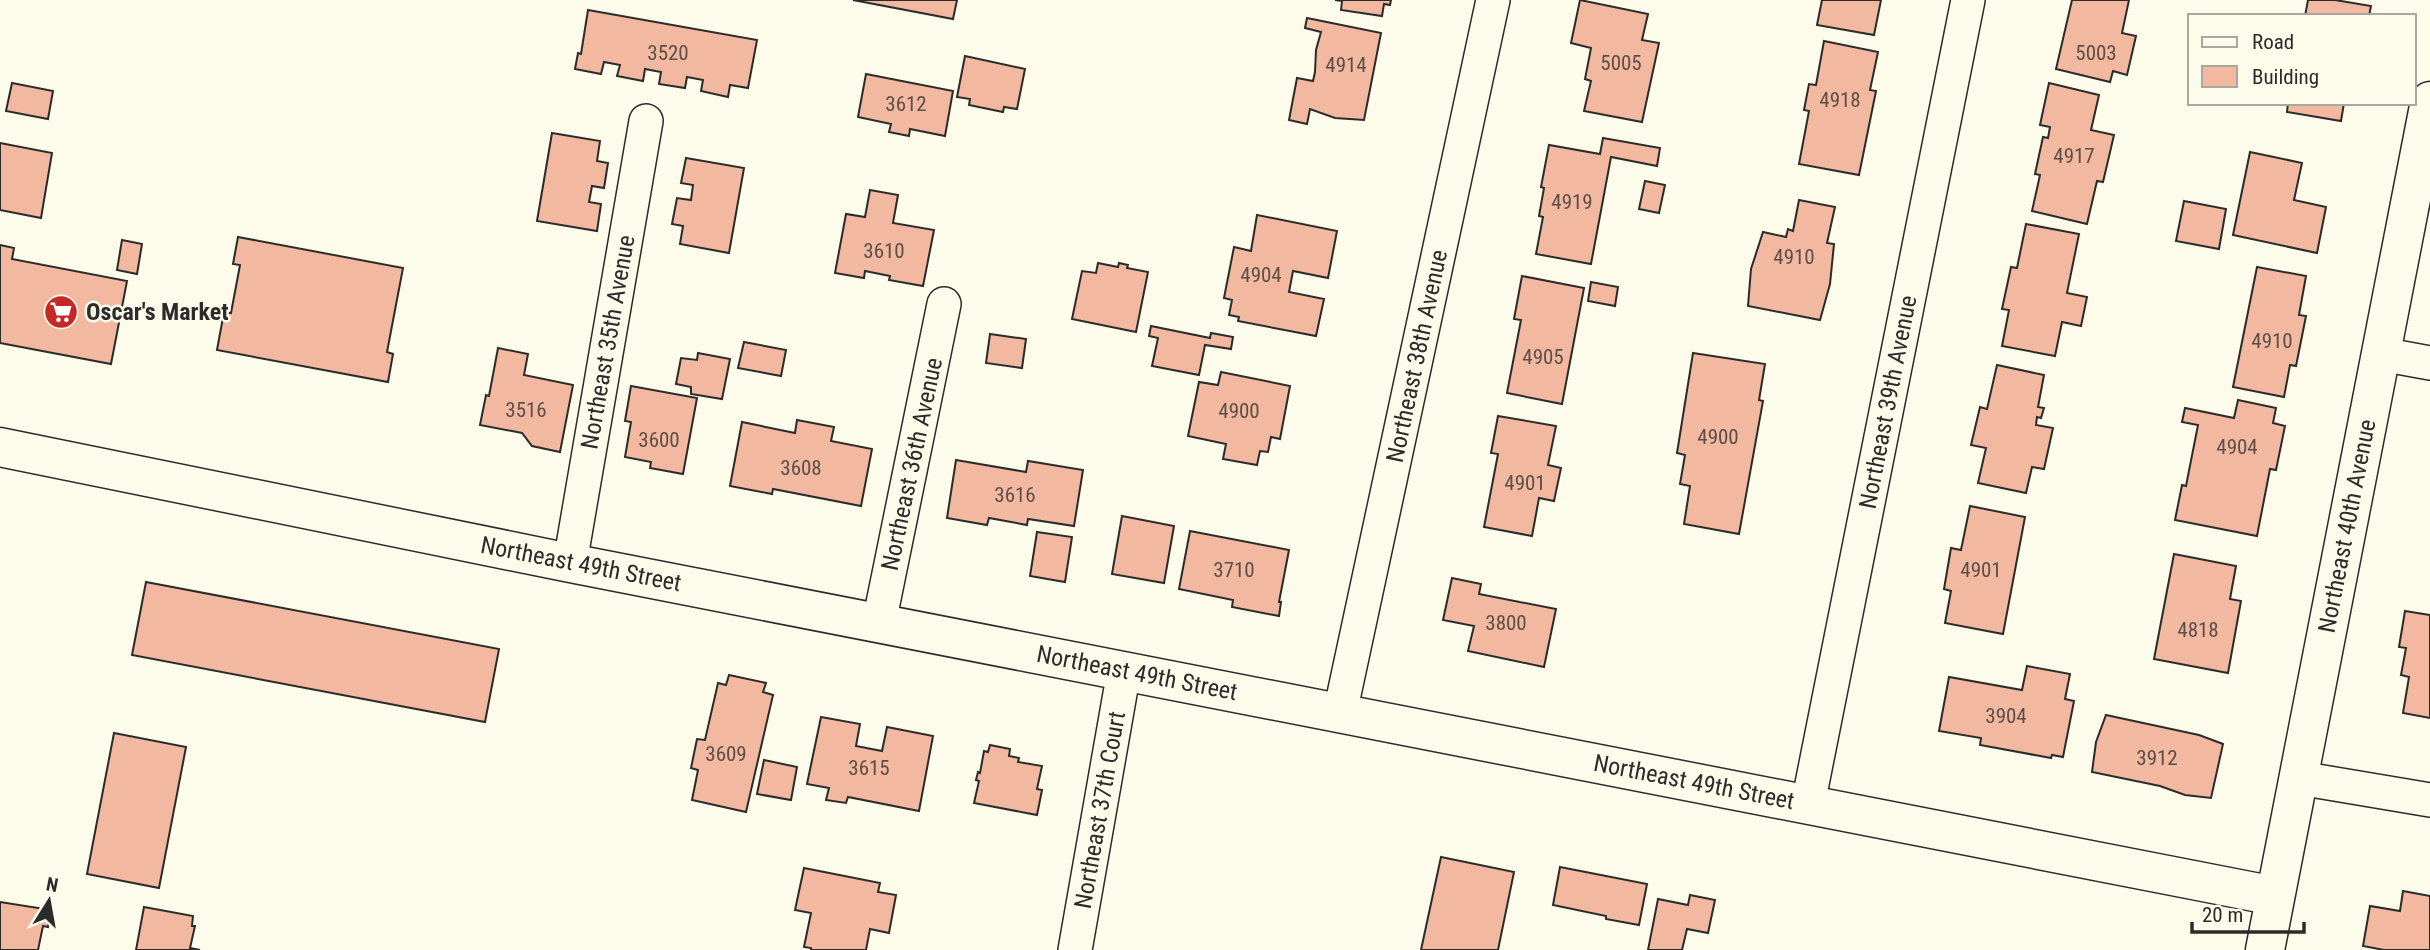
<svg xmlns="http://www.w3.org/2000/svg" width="2430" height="950" font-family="'Roboto Condensed',sans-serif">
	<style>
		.building { fill: #f2b8a0; stroke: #2b2b2b; stroke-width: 2 }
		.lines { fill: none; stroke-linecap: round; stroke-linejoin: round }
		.street-casing { stroke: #2b2b2b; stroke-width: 36 }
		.secondary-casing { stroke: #2b2b2b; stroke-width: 41 }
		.street { stroke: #fdfbea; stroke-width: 33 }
		.secondary { stroke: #fdfbea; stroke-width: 38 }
		.labels { text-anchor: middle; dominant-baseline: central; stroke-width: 5; stroke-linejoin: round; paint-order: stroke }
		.number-label { font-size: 21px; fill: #5d4e48 }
		.poi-label { font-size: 24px; font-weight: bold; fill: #2b2b2b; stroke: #fdfbea; text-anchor: start }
		.street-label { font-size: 24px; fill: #2b2b2b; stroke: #fdfbea }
	</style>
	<rect width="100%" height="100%" fill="#fdfbea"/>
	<!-- building -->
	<g class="building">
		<path d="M853,0H957L953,19Z"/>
		<path d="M1335,0H1391L1390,5L1384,4L1382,16L1341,10L1342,1Z"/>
		<path d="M1580,0L1648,14L1642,40L1659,43L1642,122L1584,111L1591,81L1585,79L1591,48L1571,43Z"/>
		<path d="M1822,0H1881L1874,35L1817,25Z"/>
		<path d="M2072,0H2129L2122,33L2136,36L2127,75L2113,71L2110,82L2056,69Z"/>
		<path d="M2308,0H2335L2371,6L2369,16H2305Z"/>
		<path d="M588,10L757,40L748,88L730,85L728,97L701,91L703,80L687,77L685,88L659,84L661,72L645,69L643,81L617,76L620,65L604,62L601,74L575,69L578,53L581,54Z"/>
		<path d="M1307,18L1381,33L1364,120L1335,118L1310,109L1307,124L1289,120L1297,78L1313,81L1315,72L1316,50L1321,32L1305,28Z"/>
		<path d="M1824,41L1878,52L1870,90L1876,91L1859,175L1799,164L1809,111L1804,110L1809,84L1816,85Z"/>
		<path d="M965,56L1025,69L1017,109L1004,107L1003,112L969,105L970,99L957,97Z"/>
		<path d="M866,74L953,91L945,136L910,129L909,136L889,132L891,124L858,117Z"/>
		<path d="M12,83L53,91L48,119L6,111Z"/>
		<path d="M2049,83L2099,95L2091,130L2114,135L2103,182L2097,181L2087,224L2032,211L2040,175L2035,174L2043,137L2048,138L2050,127L2040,125Z"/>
		<path d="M2288,103H2344L2341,121L2287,112Z"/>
		<path d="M552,133L600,141L597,161L608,163L604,188L592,186L589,202L601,204L597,231L537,221Z"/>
		<path d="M1603,138L1660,148L1657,166L1611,157L1591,264L1536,254L1543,217L1539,216L1544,188L1541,187L1549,145L1600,154Z"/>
		<path d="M0,143L52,153L41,218L0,210Z"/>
		<path d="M2250,152L2302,163L2294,200L2326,207L2317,253L2233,235Z"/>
		<path d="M686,158L744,168L729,253L680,244L683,226L672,224L677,198L691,200L693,185L681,183Z"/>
		<path d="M1645,181L1665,185L1659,213L1639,209Z"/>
		<path d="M870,190L898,195L893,223L934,230L923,286L889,280L890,276L865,271L864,278L835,273L846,214L865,217Z"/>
		<path d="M1799,200L1835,207L1827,243L1834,244L1830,284L1820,320L1748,306L1751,269L1763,232L1786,237L1788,229L1793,231Z"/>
		<path d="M2184,201L2226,209L2219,249L2176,241Z"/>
		<path d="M1257,215L1337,231L1328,278L1293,271L1289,292L1324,299L1316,336L1238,321L1239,317L1229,315L1232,300L1224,298L1234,247L1251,251Z"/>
		<path d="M2026,224L2079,234L2067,293L2087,297L2081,326L2062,322L2055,356L2002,346L2009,310L2002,309L2011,267L2017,268Z"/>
		<path d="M238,237L403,268L387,352L393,354L388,382L217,350L224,312L231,313L240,265L233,264Z"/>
		<path d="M122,240L142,244L137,274L117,270Z"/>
		<path d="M0,245L14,248L12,259L127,281L111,364L0,343Z"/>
		<path d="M1098,263L1118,267L1119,263L1128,265L1127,268L1148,272L1136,332L1072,319L1082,271L1096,273Z"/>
		<path d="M2257,267L2306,276L2299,315L2306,316L2296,366L2290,365L2284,397L2233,387Z"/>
		<path d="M1522,276L1584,288L1562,404L1507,393L1521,320L1514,319Z"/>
		<path d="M1591,282L1618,287L1615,306L1588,301Z"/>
		<path d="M1151,326L1210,338L1211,333L1233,337L1231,349L1205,345L1199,375L1152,366L1158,338L1149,336Z"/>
		<path d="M990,334L1026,339L1022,368L986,363Z"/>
		<path d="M744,342L786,350L781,376L738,368Z"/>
		<path d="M498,348L528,354L524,375L573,385L560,452L532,446L522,433L480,425L486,395L489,396Z"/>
		<path d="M698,353L730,359L722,399L691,394V387L676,384L681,358L697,360Z"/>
		<path d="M1693,353L1765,364L1759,400L1763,401L1739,534L1684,524L1690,486L1680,484L1685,455L1677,453Z"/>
		<path d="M1997,365L2044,375L2038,407L2044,408L2041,418L2037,417L2036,425L2053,428L2044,469L2032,467L2026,493L1978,483L1986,448L1971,445L1980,407L1987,409Z"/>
		<path d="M1221,372L1290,386L1280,439L1271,437L1268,452L1260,451L1257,465L1223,459L1226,444L1188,436L1199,382L1218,385Z"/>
		<path d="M631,386L697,398L683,474L650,468L651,462L625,457L631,422L625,421Z"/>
		<path d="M2238,400L2276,408L2273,423L2285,426L2276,470L2270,469L2257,536L2175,520L2182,485L2186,486L2198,425L2182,422L2185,408L2234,418Z"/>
		<path d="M1498,416L1556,426L1548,465L1561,468L1554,501L1539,498L1532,536L1484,527L1498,454L1491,453Z"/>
		<path d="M797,420L834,427L831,441L872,449L861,506L773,489L772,494L730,486L742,422L795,433Z"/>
		<path d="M956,460L1026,472L1028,461L1083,470L1074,526L1028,519L1027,525L989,518L987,525L947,518Z"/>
		<path d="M1970,506L2025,517L2003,634L1945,623L1951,591L1944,589L1951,548L1961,550Z"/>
		<path d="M1122,516L1174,526L1164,583L1112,574Z"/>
		<path d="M1190,531L1289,550L1279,602H1281L1279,616L1232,607L1233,600L1179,589Z"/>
		<path d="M1037,532L1072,537L1065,582L1030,576Z"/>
		<path d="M2174,554L2236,566L2230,599L2241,601L2228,673L2154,659Z"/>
		<path d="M1452,578L1481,584L1479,594L1556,609L1544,667L1468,651L1474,626L1443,620Z"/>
		<path d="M146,582L499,649L485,722L132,655Z"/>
		<path d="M2405,611L2430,615V718L2403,713L2409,677L2401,675L2406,648L2399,647Z"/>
		<path d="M2027,666L2070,674L2065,699L2074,701L2063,757L2052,755L2051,758L1980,745L1981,738L1939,731L1949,677L2022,690Z"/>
		<path d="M729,675L766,683L763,692L773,695L746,812L692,800L698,770L691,768L697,739L705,740L718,683L726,685Z"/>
		<path d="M2106,715L2199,735L2223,744L2211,798L2185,795L2160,786L2092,772L2096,742Z"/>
		<path d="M821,717L860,724L856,746L882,751L887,727L933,736L919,811L848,797L846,803L826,800L829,788L807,784Z"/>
		<path d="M114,733L186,747L159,888L87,874Z"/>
		<path d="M990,745L1010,749L1009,756L1019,758L1018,762L1042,766L1037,789L1042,790L1037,815L974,803L979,781L976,780L978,772L980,773L984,751L988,752Z"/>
		<path d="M764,760L797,767L791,800L757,794Z"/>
		<path d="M1441,857L1514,872L1498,950H1421Z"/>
		<path d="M1560,867L1647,884L1639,925L1606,919V916L1553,905Z"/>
		<path d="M804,868L880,883L878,892L896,895L889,933L870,929L866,950H811V948L804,947L811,913L795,910Z"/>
		<path d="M2403,891L2430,896V950H2384L2363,946L2370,906L2400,911Z"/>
		<path d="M1690,895L1715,900L1708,933L1687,929L1682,950H1648L1658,899L1688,905Z"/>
		<path d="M0,902L51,910L48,927L43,926L38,950H0Z"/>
		<path d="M144,907L193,916L192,926H195L190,948L200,950H136Z"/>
	</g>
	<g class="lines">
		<!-- street casing -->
		<g class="street-casing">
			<g id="street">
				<path d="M2381,354L2430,363"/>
				<path d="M570,563L646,121"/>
				<path d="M879,623L944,304"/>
				<path d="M1340,713L1493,0"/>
				<path d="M2299,778L2430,800"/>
				<path d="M1808,804L1968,0"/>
				<path d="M1075,950L1124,671"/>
			</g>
		</g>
		<!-- secondary casing -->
		<g class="secondary-casing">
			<g id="secondary">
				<path d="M0,447L570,563L2275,896"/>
				<path d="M2265,950L2430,101"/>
			</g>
		</g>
		<!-- street -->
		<use href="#street" class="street"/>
		<!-- secondary -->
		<use href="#secondary" class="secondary"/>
	</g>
	<!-- icons -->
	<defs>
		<g id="supermarket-disc" transform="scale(1.75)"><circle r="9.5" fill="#c62828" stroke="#fdfbea"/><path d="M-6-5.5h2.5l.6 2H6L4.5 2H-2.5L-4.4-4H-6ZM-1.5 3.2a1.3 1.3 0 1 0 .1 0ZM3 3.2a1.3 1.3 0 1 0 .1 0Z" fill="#fff"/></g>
	</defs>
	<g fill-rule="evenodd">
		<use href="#supermarket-disc" x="61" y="312"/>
	</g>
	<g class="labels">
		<!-- number labels -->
		<g class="number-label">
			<text x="668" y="53">3520</text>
			<text x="2096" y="53">5003</text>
			<text x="1621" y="63">5005</text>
			<text x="1346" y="65">4914</text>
			<text x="1840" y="100">4918</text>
			<text x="906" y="104">3612</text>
			<text x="2074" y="156">4917</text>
			<text x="1572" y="202">4919</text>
			<text x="884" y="251">3610</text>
			<text x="1794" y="257">4910</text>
			<text x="1261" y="275">4904</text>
			<text x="2272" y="341">4910</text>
			<text x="1543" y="357">4905</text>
			<text x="526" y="410">3516</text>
			<text x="1239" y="411">4900</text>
			<text x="1718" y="437">4900</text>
			<text x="659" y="440">3600</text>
			<text x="2237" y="447">4904</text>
			<text x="801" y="468">3608</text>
			<text x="1525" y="483">4901</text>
			<text x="1015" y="495">3616</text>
			<text x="1234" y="570">3710</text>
			<text x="1981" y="570">4901</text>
			<text x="1506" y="623">3800</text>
			<text x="2198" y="630">4818</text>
			<text x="2006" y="716">3904</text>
			<text x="726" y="754">3609</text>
			<text x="2157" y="758">3912</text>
			<text x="869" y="768">3615</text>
		</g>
		<!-- poi labels -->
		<g class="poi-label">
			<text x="86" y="312">Oscar's Market</text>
		</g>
		<!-- street labels -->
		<g class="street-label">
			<text transform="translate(608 342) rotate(-80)">Northeast 35th Avenue</text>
			<text transform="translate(1417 356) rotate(-78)">Northeast 38th Avenue</text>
			<text transform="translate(1888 402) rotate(-79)">Northeast 39th Avenue</text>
			<text transform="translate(912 464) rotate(-78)">Northeast 36th Avenue</text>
			<text transform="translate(2347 526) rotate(-79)">Northeast 40th Avenue</text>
			<text transform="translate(581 564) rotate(11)">Northeast 49th Street</text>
			<text transform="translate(1137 673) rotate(11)">Northeast 49th Street</text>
			<text transform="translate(1694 782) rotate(11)">Northeast 49th Street</text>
			<text transform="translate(1100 810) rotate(-80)">Northeast 37th Court</text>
		</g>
	</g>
	<!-- legend -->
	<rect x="2188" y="14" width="228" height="91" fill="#fdfbea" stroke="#a9a89e" stroke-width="2"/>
	<rect x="2202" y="37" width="35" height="10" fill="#fdfbea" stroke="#a9a89e" stroke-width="2"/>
	<text x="2252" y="49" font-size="21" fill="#2b2b2b">Road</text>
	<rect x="2202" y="66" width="35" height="21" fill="#f2b8a0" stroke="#a9a89e" stroke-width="2"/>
	<text x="2252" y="84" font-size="21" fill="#2b2b2b">Building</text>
	<!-- north arrow -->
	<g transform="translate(49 901) rotate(11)" stroke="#fdfbea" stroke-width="5" paint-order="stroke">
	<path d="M0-5L12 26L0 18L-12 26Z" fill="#2b2b2b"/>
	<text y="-10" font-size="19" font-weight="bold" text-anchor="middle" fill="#2b2b2b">N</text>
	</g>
	<!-- scale -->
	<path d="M2192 922v10h112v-10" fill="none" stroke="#2b2b2b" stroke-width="3.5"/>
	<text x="2202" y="922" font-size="21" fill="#2b2b2b" stroke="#fdfbea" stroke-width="5" paint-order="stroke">20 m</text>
</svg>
